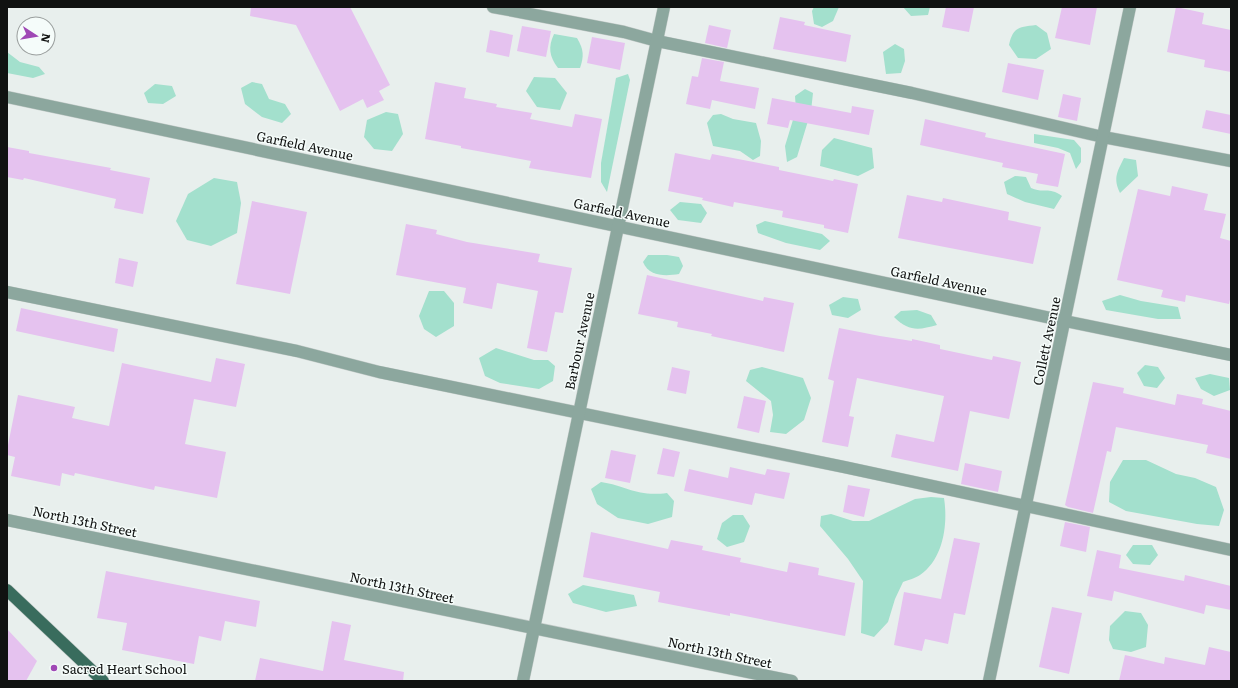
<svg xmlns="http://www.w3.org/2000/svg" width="1238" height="688" font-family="Literata,serif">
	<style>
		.green { fill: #a3e0cd }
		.building { fill: #e5c2ef }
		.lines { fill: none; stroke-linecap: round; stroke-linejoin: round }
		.minor-casing { stroke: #c5ccca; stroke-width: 13 }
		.major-casing { stroke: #c5ccca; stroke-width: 13 }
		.minor { stroke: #8ca79e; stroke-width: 12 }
		.major { stroke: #396c5d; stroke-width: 12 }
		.poi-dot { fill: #9f48b5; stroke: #f5fcfa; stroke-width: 1.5 }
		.labels { text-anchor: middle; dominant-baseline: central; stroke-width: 3; stroke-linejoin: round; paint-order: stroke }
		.street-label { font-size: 13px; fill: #101211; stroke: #f5fcfa }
		.poi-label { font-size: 13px; fill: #101211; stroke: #f5fcfa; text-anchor: start }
	</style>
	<rect width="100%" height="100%" fill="#e8efed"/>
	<!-- green -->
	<g class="green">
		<path d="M814,7H839L833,21L822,27L814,24L812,11Z"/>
		<path d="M903,7H930L928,15L911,16Z"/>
		<path d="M1036,25L1047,33L1051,49L1036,59L1018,58L1009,45C1013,27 1019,27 1036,25Z"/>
		<path d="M554,34L577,38C584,50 584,56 580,68H558C549,56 548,47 554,34Z"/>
		<path d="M895,44L904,49L905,61L901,73L886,74L883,52Z"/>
		<path d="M7,52L20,62L39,67L45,74L33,78L7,73Z"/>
		<path d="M628,74L630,80L607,192L601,182V163L616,78Z"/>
		<path d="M534,77L555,78L567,93L560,110L537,107L526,91Z"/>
		<path d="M252,82L262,84L269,99L285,104L291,114L282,123L262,117L245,104L241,88Z"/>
		<path d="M155,84L172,86L176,96L163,104L148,103L144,93Z"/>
		<path d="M805,89L813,93L811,111L797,157L787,162L785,146L796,110L795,96Z"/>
		<path d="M386,112L398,114L403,134L392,151L374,149L364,137L367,120Z"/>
		<path d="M721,114L733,119L756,123L761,141L760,156L753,160L740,151L713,146L707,123L713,115Z"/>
		<path d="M1034,134L1074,140L1081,148V162L1076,169L1070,153L1058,148L1034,143Z"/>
		<path d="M834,138L872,148L874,168L858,176L820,166L822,150Z"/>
		<path d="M1124,158L1136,160L1138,176L1120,193C1113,178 1117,172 1124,158Z"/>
		<path d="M1015,176L1026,177L1031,188C1044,194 1048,186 1062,196L1054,209L1025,202L1007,194L1004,182Z"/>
		<path d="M214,178L237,182L241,203L237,233L211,246L187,240L176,221L188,194Z"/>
		<path d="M680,202L701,204L707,213L701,223L678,220L670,210Z"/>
		<path d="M765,221L822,234L830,241L820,250L786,243L758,233L756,225Z"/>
		<path d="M648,255H667L679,257L683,266L679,274C666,276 649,277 643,262Z"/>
		<path d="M429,291H444L454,303V326L436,337L424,329L419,316Z"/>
		<path d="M1120,295L1141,301L1178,307L1181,319H1158L1106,310L1102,301Z"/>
		<path d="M843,297L858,299L861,310L848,318L832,315L829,305Z"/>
		<path d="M917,310L931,315L937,325C919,330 909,332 894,317L901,311Z"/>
		<path d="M496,348L534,360H548L555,366L553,381L539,389L500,383L485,376L479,358Z"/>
		<path d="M1145,365L1158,367L1165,378L1157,388L1144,386L1137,373Z"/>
		<path d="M762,367L803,378L811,398L804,420L786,434L770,432L773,415L771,401L746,381L750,370Z"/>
		<path d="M1210,374L1229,378L1230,390L1214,396L1201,389L1195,378Z"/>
		<path d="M1123,460H1146L1176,474L1195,478L1216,487L1224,510L1219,526L1197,524L1126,511L1109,502L1110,482Z"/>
		<path d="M601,482C627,486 637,497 667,493L674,501L672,517L648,524L618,518L597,504L591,489Z"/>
		<path d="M931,497L944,498C948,523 944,559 920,575C916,578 908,580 903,582L895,599L888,622L874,637L861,633L863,581L848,559L820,526L821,516L831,514L853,521H869L915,499Z"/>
		<path d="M733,515H743L750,526L744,542L727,547L717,539L722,523Z"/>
		<path d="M1133,545H1152L1158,555L1150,565L1133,564L1126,555Z"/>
		<path d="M583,585L634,595L637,606L606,612L573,603L568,594Z"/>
		<path d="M1125,611L1141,613L1148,625L1146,647L1131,652L1113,649L1109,640L1110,626Z"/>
	</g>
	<!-- building -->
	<g class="building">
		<path d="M251,7H350L390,85L379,91L384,100L367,108L363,99L340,111L296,25L250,16Z"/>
		<path d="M946,7H974L969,32L942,27Z"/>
		<path d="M1062,7H1097L1090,45L1055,38Z"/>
		<path d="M1176,7L1204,13L1202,24L1231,30V72L1204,67L1205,60L1167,52Z"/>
		<path d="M780,17L805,22L804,25L851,35L846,62L773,49Z"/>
		<path d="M709,25L731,30L727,48L705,43Z"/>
		<path d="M522,26L551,31L546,57L517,51Z"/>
		<path d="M490,30L513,35L509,57L486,52Z"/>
		<path d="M592,37L625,43L620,70L587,63Z"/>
		<path d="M702,58L724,62L720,81L759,88L755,109L712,100L710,109L686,104L692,76L698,77Z"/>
		<path d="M1008,63L1044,70L1038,100L1002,92Z"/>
		<path d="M435,82L466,88L464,98L497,104L496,107L532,113L530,119L572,127L575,114L602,119L591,178L529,168L531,161L461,148V146L425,139Z"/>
		<path d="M1063,94L1081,98L1077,121L1058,117Z"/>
		<path d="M772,98L851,113L852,106L874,110L869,135L790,120L788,128L767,124Z"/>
		<path d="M1206,110L1231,115V134L1202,128Z"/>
		<path d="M925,119L986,133L985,137L1065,154L1058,187L1036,183L1038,174L1002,167L1003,163L920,145Z"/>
		<path d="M7,147L29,151V153L111,168L110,170L150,178L143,214L114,208L116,199L24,178L23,180L7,177Z"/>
		<path d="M675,153L710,160L712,154L779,167V170L833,181L834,179L858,184L848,233L824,228V225L782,217L783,211L734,202L733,207L702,200L703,198L668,191Z"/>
		<path d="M1172,186L1208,194L1204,210L1226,214L1220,238L1231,241V295L1229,304L1186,295L1185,302L1161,297L1163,290L1117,280L1138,189L1170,196Z"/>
		<path d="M907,195L942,202L943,198L1009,212L1008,220L1041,227L1033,264L898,238Z"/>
		<path d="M252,201L307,212L290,294L236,284Z"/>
		<path d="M406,224L437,230L436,234L467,242L540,254L538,262L572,268L563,313L555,312L547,352L527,348L538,291L497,283L492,309L463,303L466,288L396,275Z"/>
		<path d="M119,258L138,262L133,287L115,283Z"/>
		<path d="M647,275L763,301L764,297L794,303L784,352L711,336L712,334L677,327L678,322L638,314Z"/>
		<path d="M21,308L118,329L114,352L16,331Z"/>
		<path d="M839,328L880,336L912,341V339L940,345V349L992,360L993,356L1021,362L1009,419L970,411L958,471L891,457L896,434L934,442L944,396L857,378L849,416L854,417L848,447L822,442L834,381L828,379Z"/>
		<path d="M216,358L245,364L236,407L194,399L185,444L226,452L217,498L155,486L154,490L75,473L74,476L62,473L60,486L11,476L15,457L7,455V450L18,395L75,407L72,418L109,426L122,363L211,382Z"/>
		<path d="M672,367L690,371L686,394L667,390Z"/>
		<path d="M1093,382L1124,388L1123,393L1175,405L1177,394L1203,399L1202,404L1231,411V459L1206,453L1208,445L1116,427L1111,452L1107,451L1093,513L1068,507L1065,505Z"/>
		<path d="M744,396L766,401L759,433L737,428Z"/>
		<path d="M663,448L680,452L674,477L657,474Z"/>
		<path d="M611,450L636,455L630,483L605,478Z"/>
		<path d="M965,463L1002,471L998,492L961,484Z"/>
		<path d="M730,467L765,475L767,469L790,473L784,499L755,493L752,505L684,491L689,469L728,478Z"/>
		<path d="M848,485L870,489L864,517L843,512Z"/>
		<path d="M1065,522L1090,527L1086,552L1060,546Z"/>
		<path d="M591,532L668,549L671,540L703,546L702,550L741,558L740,562L787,572L789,562L819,568L818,575L855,583L845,636L730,613V616L658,602L660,592L583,577Z"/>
		<path d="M954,538L980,543L965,615L954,613L948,644L925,639L922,651L894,645L904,592L941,599Z"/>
		<path d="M1097,550L1121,555L1119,568L1184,581L1185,575L1231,586V610L1206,605L1204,614L1114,591L1112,601L1087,596Z"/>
		<path d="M106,571L260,601L256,627L225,621L221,641L199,636L194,664L122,650L127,623L97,618Z"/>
		<path d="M1052,607L1082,613L1069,674L1039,667Z"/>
		<path d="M332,621L351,625L344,660L404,672L403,681H255L260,658L323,671Z"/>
		<path d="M7,629L37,661L26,681H7Z"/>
		<path d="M1209,647L1231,652V681H1119L1125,655L1164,664L1165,657L1205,665Z"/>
	</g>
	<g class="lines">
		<!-- minor casing -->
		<g class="minor-casing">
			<g id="minor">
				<path d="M493,7L624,32L657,41L912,93L1103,137L1231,161"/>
				<path d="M7,97L1065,321L1231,355"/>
				<path d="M7,292L297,351L379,372L844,467L1231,550"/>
				<path d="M7,520L792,681"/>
				<path d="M523,681L664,7"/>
				<path d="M989,681L1130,7"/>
			</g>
		</g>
		<!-- major casing -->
		<g class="major-casing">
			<path id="major" d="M7,590L103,681"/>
		</g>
		<!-- minor -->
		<use href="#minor" class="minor"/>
		<!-- major -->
		<use href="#major" class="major"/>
	</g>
	<!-- markers -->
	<circle class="poi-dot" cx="54" cy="668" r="4"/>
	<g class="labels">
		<!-- street labels -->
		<g class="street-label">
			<text transform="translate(305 145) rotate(12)">Garfield Avenue</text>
			<text transform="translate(622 212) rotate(12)">Garfield Avenue</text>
			<text transform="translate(939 280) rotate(12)">Garfield Avenue</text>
			<text transform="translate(579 341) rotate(-78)">Barbour Avenue</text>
			<text transform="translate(1046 341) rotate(-78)">Collett Avenue</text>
			<text transform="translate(85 521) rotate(12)">North 13th Street</text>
			<text transform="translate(402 587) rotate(12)">North 13th Street</text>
			<text transform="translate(720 652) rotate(12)">North 13th Street</text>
		</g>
		<!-- poi labels -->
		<g class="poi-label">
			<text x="62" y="668">Sacred Heart School</text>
		</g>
	</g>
	<!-- border -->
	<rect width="1238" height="688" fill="none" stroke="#101211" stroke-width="16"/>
	<!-- north arrow -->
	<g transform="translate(36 36) rotate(102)"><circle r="19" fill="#f5fcfa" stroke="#999e9d"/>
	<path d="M0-3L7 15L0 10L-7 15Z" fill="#9f48b5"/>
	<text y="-6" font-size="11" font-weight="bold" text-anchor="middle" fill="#101211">N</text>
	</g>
</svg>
